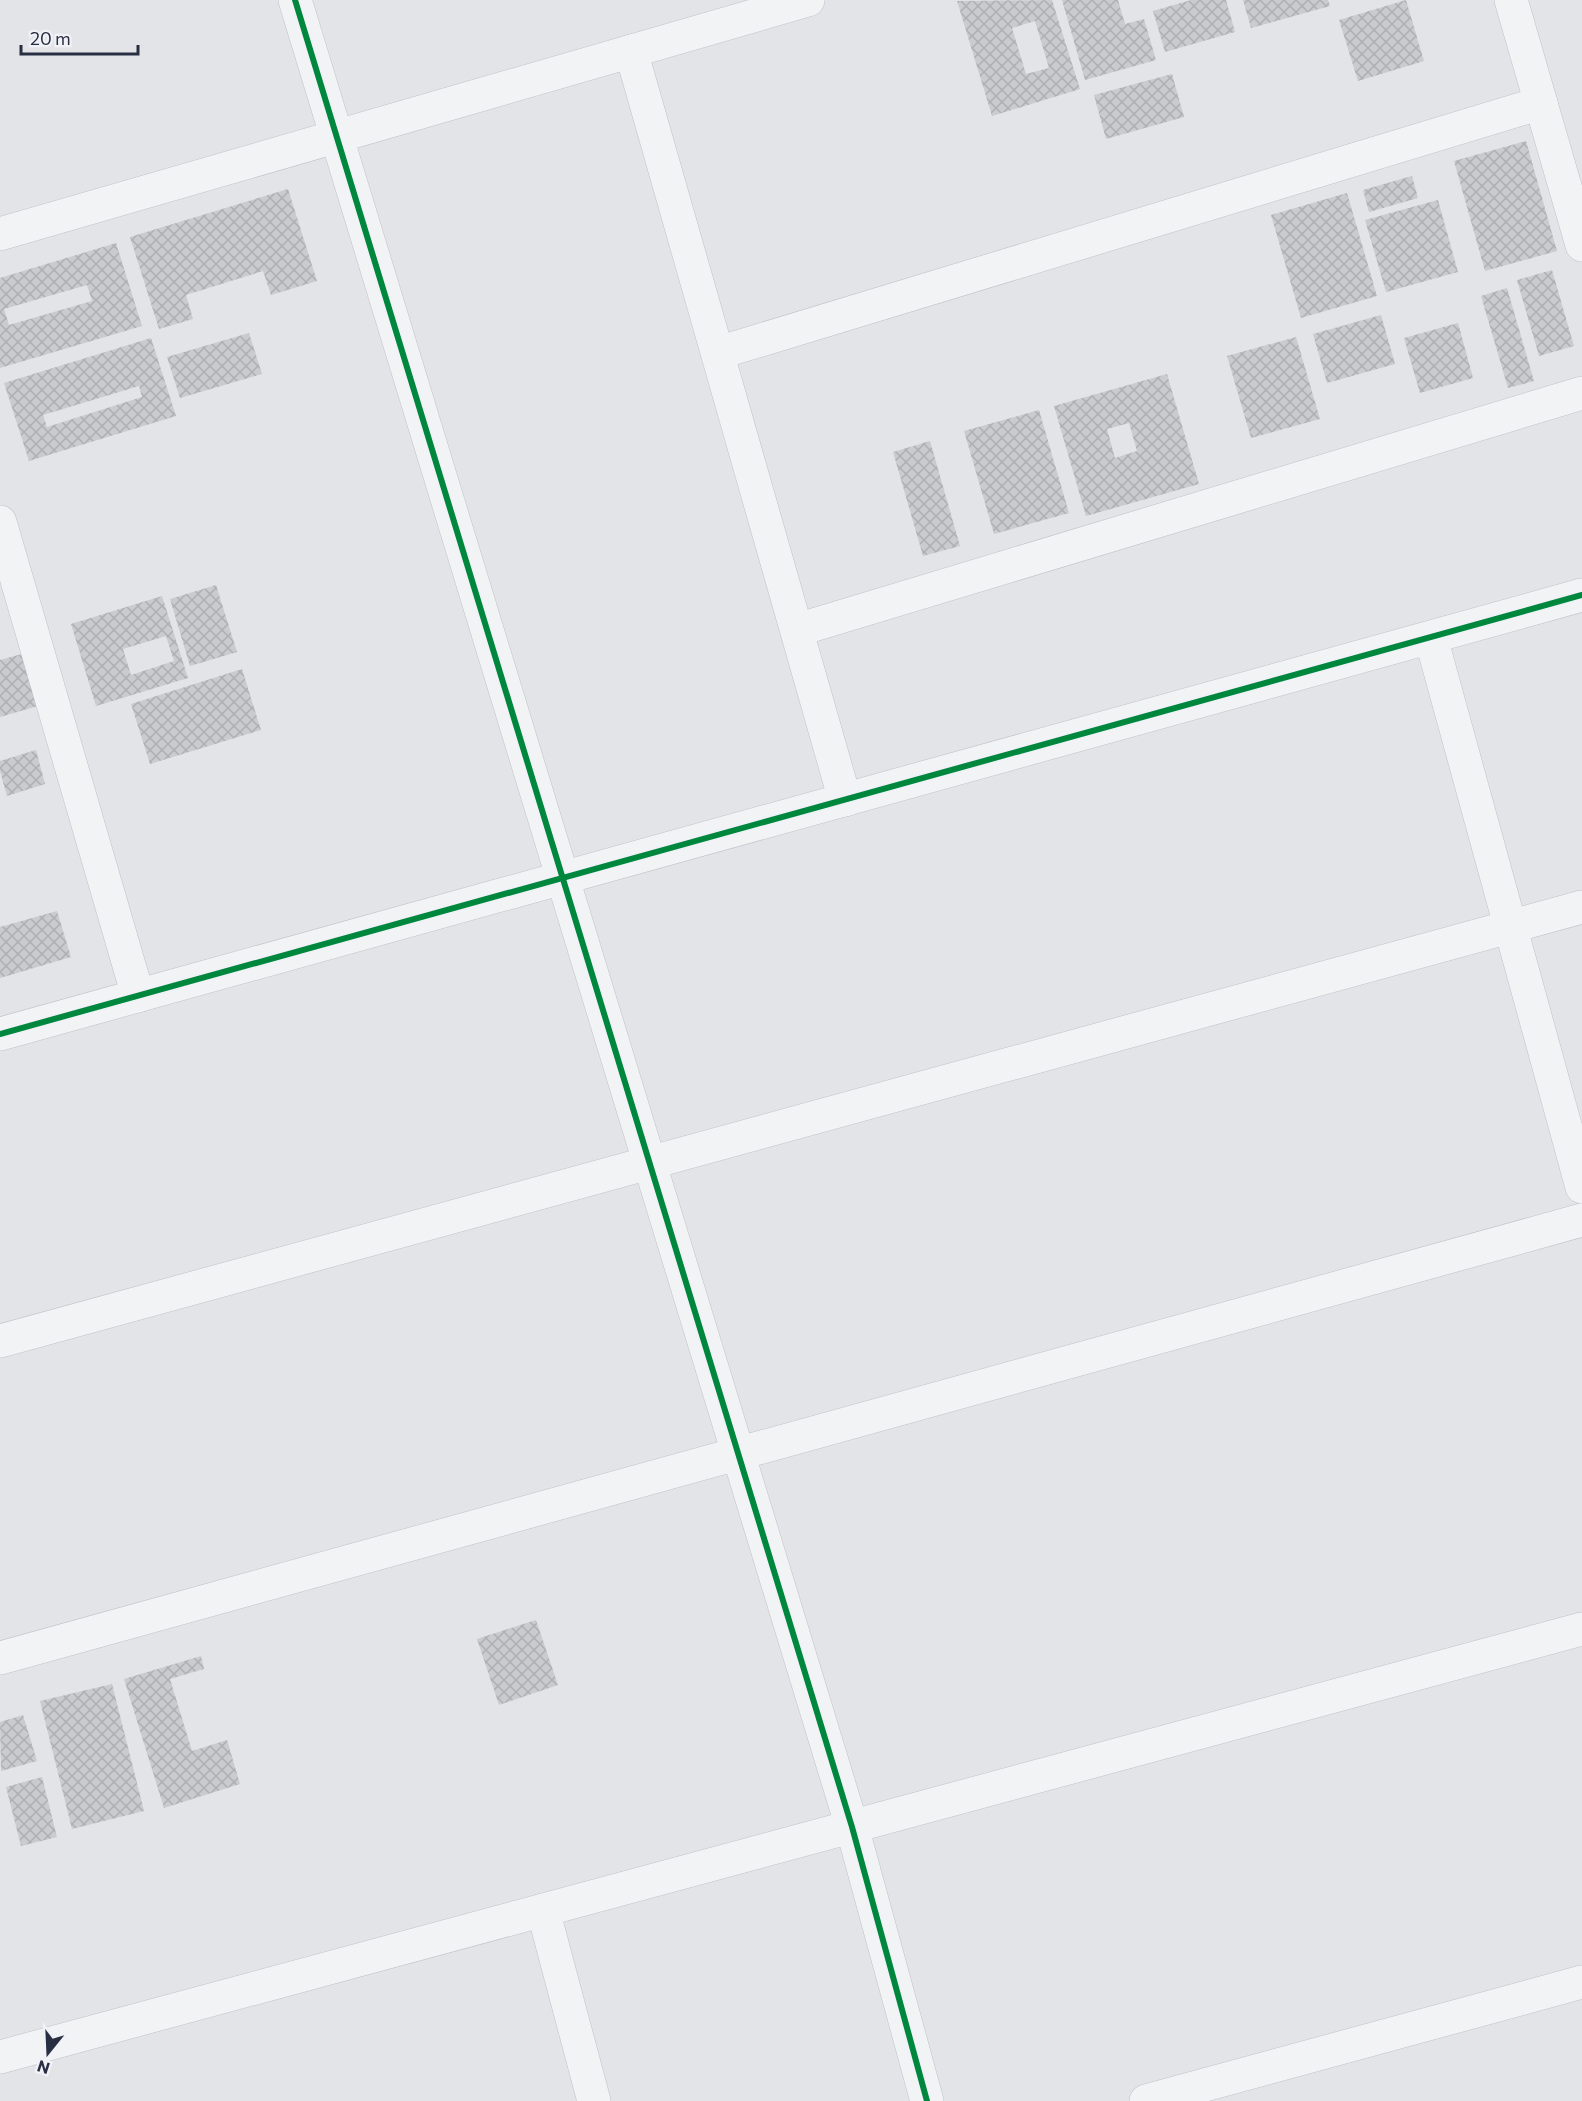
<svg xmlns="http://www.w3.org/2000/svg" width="1582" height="2101" font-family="Commissioner,sans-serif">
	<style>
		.building { fill: url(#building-cross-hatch); fill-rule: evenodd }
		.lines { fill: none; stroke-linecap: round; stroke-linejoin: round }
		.minor-casing { stroke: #c1c2c6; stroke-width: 34 }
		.minor { stroke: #f2f3f5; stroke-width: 33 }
		.cycleway-casing { stroke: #f1f2f7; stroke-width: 10 }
		.cycleway { stroke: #00873e; stroke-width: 6 }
	</style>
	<defs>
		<pattern id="building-cross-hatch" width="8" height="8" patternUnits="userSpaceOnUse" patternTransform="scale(1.5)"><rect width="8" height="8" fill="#c9cbcf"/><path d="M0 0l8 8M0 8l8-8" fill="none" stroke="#adafb3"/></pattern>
	</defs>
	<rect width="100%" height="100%" fill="#e3e4e8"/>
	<!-- building -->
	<g class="building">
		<path d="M1052,0L1080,89L992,116L957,1ZM1035,21L1049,68L1026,74L1012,28Z"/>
		<path d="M1062,0H1118L1125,24L1144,19L1156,60L1085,80Z"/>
		<path d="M1191,0H1226L1235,32L1165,52L1153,11Z"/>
		<path d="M1243,0H1328L1330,6L1251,28Z"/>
		<path d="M1406,0L1424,61L1358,81L1339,20Z"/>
		<path d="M1172,74L1184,117L1106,139L1094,95Z"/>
		<path d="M1526,141L1557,251L1485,271L1454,161Z"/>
		<path d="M1412,176L1418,198L1369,212L1363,190Z"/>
		<path d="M288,189L317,281L271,295L263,271L186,295L193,319L159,329L130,237Z"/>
		<path d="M1347,193L1377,296L1301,318L1271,215Z"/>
		<path d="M1438,200L1458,272L1386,292L1365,220Z"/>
		<path d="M116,243L142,326L0,368V278ZM87,285L92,301L9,325L4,309Z"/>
		<path d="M1552,270L1574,346L1539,356L1517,280Z"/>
		<path d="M1507,288L1534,381L1508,388L1481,296Z"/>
		<path d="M1381,315L1395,364L1327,383L1313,334Z"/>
		<path d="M1458,323L1473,378L1420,393L1404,338Z"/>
		<path d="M249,333L262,374L180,398L167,357Z"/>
		<path d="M1296,337L1320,419L1251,438L1227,356Z"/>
		<path d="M151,338L176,416L29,461L4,383ZM139,386L142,397L47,427L43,415Z"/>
		<path d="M1167,374L1199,484L1086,516L1054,406ZM1129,423L1137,451L1115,458L1107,429Z"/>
		<path d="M1039,410L1069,513L994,534L964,431Z"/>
		<path d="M930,441L960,546L923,556L893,452Z"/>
		<path d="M216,585L237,652L190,666L170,599Z"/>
		<path d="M162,596L188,678L96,706L71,624ZM166,636L174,661L131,675L123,649Z"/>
		<path d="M29,652L45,704L0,717V660Z"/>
		<path d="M242,669L261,730L150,764L131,704Z"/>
		<path d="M36,750L45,784L7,796L0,771V761Z"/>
		<path d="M57,911L71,957L0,978V927Z"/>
		<path d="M536,1620L558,1685L499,1705L477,1639Z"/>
		<path d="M201,1656L204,1669L170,1679L192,1751L227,1740L240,1784L164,1808L124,1679Z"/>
		<path d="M112,1684L144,1811L72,1829L40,1701Z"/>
		<path d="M23,1715L37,1761L1,1771L0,1722Z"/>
		<path d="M42,1777L57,1837L21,1846L6,1787Z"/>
	</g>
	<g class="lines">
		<!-- minor casing -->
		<g class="minor-casing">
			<g id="minor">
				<path d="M295,0L852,1827L927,2101"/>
				<path d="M1511,0L1582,245"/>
				<path d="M631,51L845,800"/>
				<path d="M0,234L808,0"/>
				<path d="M718,353L1541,103"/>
				<path d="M0,522L138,996"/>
				<path d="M797,630L1582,393"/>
				<path d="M1431,638L1582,1187"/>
				<path d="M0,1034L1582,595"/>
				<path d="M0,1341L1582,907"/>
				<path d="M0,1658L1582,1220"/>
				<path d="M543,1910L594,2101"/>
				<path d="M0,2057L1582,1629"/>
				<path d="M1146,2101L1582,1982"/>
			</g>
		</g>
		<!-- minor -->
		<use href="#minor" class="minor"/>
		<!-- cycleway casing -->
		<g class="cycleway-casing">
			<g id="cycleway">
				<path d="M295,0L852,1827L927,2101"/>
				<path d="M0,1034L1582,595"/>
			</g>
		</g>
		<!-- cycleway -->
		<use href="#cycleway" class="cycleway"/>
	</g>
	<!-- north arrow -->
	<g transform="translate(48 2053) rotate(198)" stroke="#f1f2f7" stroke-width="4.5" paint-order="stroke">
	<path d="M0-4.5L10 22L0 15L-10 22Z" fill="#292f42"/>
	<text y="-9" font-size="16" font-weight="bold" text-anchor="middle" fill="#292f42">N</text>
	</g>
	<!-- scale -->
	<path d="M21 45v9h117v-9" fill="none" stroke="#292f42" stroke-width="3"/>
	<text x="30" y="45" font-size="18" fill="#292f42" stroke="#f1f2f7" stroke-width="4.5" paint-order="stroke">20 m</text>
</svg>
